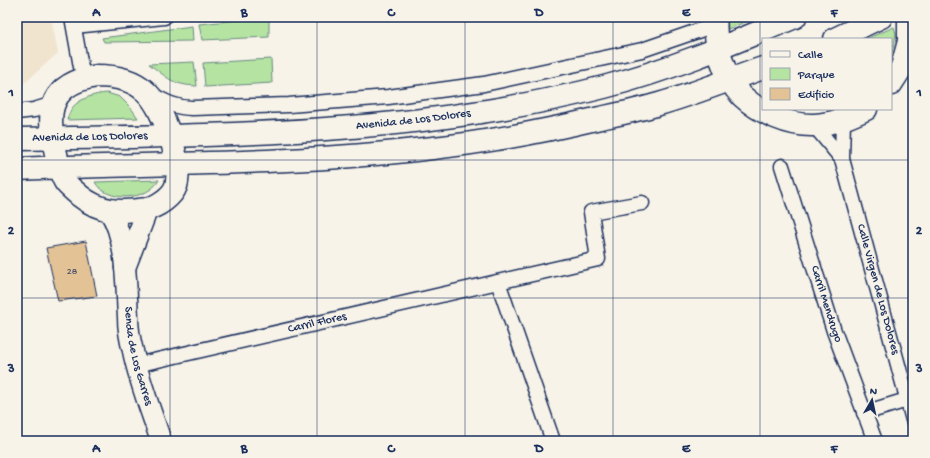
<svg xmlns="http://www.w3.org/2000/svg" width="930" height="458" font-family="'Gochi Hand',sans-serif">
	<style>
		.built { fill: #f1e4cf }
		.green { fill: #b5e3a2; stroke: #688980 }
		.building { fill: #e3c295; stroke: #1b2f5e }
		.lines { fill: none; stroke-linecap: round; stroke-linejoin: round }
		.street-casing { stroke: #1b2f5e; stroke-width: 17 }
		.secondary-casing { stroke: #1b2f5e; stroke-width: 23 }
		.primary-casing { stroke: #1b2f5e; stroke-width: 25 }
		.street { stroke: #f7f3e8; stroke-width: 14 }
		.secondary { stroke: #f7f3e8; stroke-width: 20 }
		.primary { stroke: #f7f3e8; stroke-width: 22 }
		.grid { fill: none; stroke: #1b2f5e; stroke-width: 1; stroke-opacity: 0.55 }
		.labels { text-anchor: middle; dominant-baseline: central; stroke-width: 3.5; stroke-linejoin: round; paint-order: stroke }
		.number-label { font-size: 10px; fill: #4d546c }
		.street-label { font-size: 12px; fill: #1b2f5e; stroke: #f7f3e8 }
		.neatline { fill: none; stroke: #1b2f5e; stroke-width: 1.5 }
		.grid-label { font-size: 13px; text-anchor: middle; font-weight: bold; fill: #1b2f5e }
	</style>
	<rect width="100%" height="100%" fill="#f7f3e8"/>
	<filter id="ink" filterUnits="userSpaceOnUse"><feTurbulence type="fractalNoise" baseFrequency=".025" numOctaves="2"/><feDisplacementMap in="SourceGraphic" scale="8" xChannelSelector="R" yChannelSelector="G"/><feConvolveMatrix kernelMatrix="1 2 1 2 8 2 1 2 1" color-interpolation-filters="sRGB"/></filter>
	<g filter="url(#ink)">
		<!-- built -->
		<path class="built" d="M17,17H51L58,53L27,81L17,87Z"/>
		<!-- green -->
		<g class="green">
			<path d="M269,17V37L202,40L199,24Z"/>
			<path d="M727,17H757L728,29Z"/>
			<path d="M192,26L193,41L104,42L102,38Z"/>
			<path d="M894,27L896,34L891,57V39H866Z"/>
			<path d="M271,59L272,83L205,87L203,63Z"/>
			<path d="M194,62L197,86C172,85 168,78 149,64Z"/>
			<path d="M107,93L120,97L131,108L138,118L67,120C68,116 70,111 72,108C80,98 95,94 107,93Z"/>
			<path d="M159,180C148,201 106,203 95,182Z"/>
		</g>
		<!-- building -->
		<path class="building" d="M86,241L97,296L58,301L46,248Z"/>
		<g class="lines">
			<!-- street casing -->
			<g class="street-casing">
				<g id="street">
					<path d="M72,17L83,78"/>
					<path d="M74,26L164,17"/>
					<path d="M152,95C165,102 177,108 192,108L289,105L388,97L484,84L642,50L715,25"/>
					<path d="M17,112L34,110L53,104"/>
					<path id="s1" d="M843,120L842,159L913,420"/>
					<path d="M814,125L842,159"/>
					<path id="s2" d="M782,166L834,331L875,441"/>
					<path d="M498,282L553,441"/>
					<path id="s3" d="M136,365L598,259L591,212L642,203"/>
					<path d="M864,413L907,400"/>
				</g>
			</g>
			<!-- secondary casing -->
			<g class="secondary-casing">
				<g id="secondary">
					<path id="s4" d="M109,211C127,236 126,286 128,317C128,328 130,340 133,351C139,381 151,411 161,441"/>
					<path d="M125,268L148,208"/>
				</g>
			</g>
			<!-- primary casing -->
			<g class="primary-casing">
				<g id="primary">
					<path d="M716,17C713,42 724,78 742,96C760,113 790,126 814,125C833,124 849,117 866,109"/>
					<path d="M835,39L881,17"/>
					<path d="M97,76C114,76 132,79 145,91C163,106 183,163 176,186C172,197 157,207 146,209C120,213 100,212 80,196C76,192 70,188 66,183C60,174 57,160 55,149C45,109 52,83 97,76Z"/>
					<path d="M891,84L902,67L909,41V17"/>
					<path id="s5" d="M17,139C213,135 413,136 604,87C670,70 733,43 795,17"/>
					<path d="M17,169C152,163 289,165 424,149C483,143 541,132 600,118C619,114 639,110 659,104C694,94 728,80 763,68"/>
				</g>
			</g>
			<!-- street -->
			<use href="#street" class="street"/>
			<!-- secondary -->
			<use href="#secondary" class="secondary"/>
			<!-- primary -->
			<use href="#primary" class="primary"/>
		</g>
	</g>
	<!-- grid -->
	<path class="grid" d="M170,17V441M317,17V441M465,17V441M613,17V441M760,17V441M17,160H913M17,298H913"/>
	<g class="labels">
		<!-- number labels -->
		<g class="number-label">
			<text x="72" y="272">28</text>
		</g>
		<!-- street labels -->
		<g class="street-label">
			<text stroke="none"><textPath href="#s5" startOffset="397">Avenida de Los Dolores</textPath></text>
			<text stroke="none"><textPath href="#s5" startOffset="73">Avenida de Los Dolores</textPath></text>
			<text stroke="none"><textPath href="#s1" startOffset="174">Calle Virgen de Los Dolores</textPath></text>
			<text stroke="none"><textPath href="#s2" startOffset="145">Carril Mendrugo</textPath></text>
			<text stroke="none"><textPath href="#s3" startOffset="186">Carril Flores</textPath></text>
			<text stroke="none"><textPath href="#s4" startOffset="149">Senda de Los Garres</textPath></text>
		</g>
	</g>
	<!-- margin -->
	<rect width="930" height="458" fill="none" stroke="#f7f3e8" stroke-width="44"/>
	<!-- legend -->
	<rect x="762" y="38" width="130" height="72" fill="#f7f3e8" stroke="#9fa5b1"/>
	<rect x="770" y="51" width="20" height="6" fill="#f7f3e8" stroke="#9fa5b1"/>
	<text x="798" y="58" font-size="12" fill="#1b2f5e">Calle</text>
	<rect x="770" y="68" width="20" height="12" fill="#b5e3a2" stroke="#9fa5b1"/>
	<text x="798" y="78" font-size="12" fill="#1b2f5e">Parque</text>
	<rect x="770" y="88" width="20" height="12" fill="#e3c295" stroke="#9fa5b1"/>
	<text x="798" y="98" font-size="12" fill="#1b2f5e">Edificio</text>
	<!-- north arrow -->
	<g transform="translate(872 400) rotate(9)" stroke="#f7f3e8" stroke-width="3" paint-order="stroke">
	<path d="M0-3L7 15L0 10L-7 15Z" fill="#1b2f5e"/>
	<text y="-6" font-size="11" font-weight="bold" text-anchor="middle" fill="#1b2f5e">N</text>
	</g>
	<rect x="22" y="22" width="886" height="414" class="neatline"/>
	<g class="grid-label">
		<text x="96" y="16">A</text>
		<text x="244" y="16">B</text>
		<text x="391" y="16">C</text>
		<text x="539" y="16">D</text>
		<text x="686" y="16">E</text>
		<text x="834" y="16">F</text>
		<text x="11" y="96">1</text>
		<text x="919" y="96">1</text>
		<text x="11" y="234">2</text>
		<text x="919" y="234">2</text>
		<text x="11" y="372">3</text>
		<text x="919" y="372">3</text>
		<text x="96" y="452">A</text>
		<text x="244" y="452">B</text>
		<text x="391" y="452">C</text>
		<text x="539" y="452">D</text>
		<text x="686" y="452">E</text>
		<text x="834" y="452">F</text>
	</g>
</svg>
